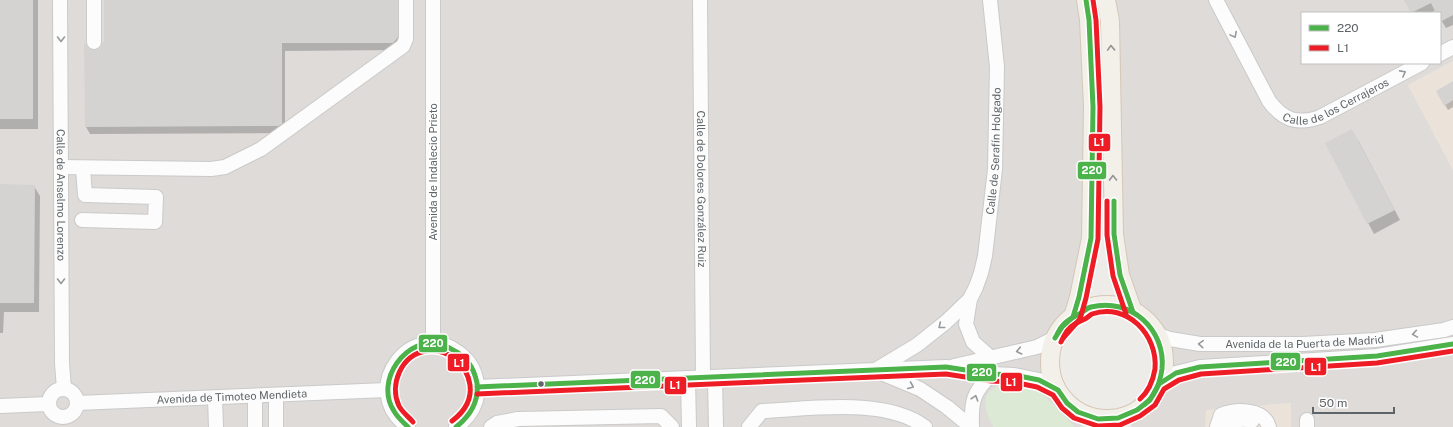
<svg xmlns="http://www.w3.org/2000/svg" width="1453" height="427" font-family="'Public Sans',sans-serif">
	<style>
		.commercial { fill: #ebe3d9 }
		.industrial { fill: #dedbd9; fill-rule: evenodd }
		.green { fill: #dbe9d5 }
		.shadow { fill: #0003 }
		.building { fill: #d5d3d2 }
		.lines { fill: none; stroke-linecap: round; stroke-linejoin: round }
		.minor-casing { stroke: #cacaca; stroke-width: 16 }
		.major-casing { stroke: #d5c7b7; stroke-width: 20 }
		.minor { stroke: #fcfcfc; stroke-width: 14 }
		.major { stroke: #f3efe9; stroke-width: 18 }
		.bus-1-casing { stroke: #fff; stroke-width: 8 }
		.bus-2-casing { stroke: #fff; stroke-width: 8 }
		.bus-1 { stroke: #4bb349; stroke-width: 5 }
		.bus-2 { stroke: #ee1c25; stroke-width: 5 }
		.oneway { stroke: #95999b }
		.oneway2 { stroke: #929594 }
		.bus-dot { fill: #5e6467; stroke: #fff; stroke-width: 1.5 }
		.labels { text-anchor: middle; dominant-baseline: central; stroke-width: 4; stroke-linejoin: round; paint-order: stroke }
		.street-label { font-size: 11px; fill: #5e6467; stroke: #fff }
		.line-badge { stroke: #fff; stroke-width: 1.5 }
		.badge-label { font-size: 11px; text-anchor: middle; font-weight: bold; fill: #fff }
	</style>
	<rect width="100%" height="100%" fill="#eeece9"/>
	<!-- commercial -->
	<g class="commercial">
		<path d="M1453,61V170L1408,85Z"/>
		<path d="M1291,403V427H1205L1206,410Z"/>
	</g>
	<!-- industrial -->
	<g class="industrial">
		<path d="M0,0H1086L1091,238L1073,317L1062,327L1055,338L1050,355L1051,376L1058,390L1067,403L1078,412L1083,427H0Z"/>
		<path d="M1106,0H1453V61L1408,85L1453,170V427H1291V403L1206,410L1205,427H1131L1137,410L1150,400L1159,384L1163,366L1162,350L1156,334L1146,321L1133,312L1120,275ZM1302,13H1440V63H1302Z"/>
	</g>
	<!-- green -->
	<path class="green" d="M1017,383L1035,388L1051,402L1075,427H993C986,413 978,394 998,386C1004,384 1011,384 1017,383Z"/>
	<!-- shadow -->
	<g class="shadow">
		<rect x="0" y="0" width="38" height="129"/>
		<path d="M105,0H403L401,45L397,50L285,51V131L283,133L90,134L86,127L89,50L94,51L99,50L105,43Z"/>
		<path d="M1405,0H1453V25L1446,28L1440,18V13H1438L1436,10L1430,13H1412Z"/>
		<path d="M1453,82V107L1448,110L1437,92Z"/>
		<path d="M1358,140L1400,220L1374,234L1326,144Z"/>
		<path d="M0,185L34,186L40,196L39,312H4L3,333H0Z"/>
	</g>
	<!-- building -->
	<g class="building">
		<rect x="0" y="0" width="33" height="119"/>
		<path d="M104,0H398V37L393,43H282V124L278,126L85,127L84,42L89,49L94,50L99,49L102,46V42H104Z"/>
		<path d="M1404,0H1453V15L1440,22V13H1436L1431,3L1411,13Z"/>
		<path d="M1453,81V100L1444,106L1436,91Z"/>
		<path d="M1352,129L1395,210L1367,224L1325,143Z"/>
		<path d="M0,184L35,185L34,303H0Z"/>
	</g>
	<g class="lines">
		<!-- minor casing -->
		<g class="minor-casing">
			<g id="minor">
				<path id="s1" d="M60,0L62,363L64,389"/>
				<path d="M433,0V343"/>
				<path id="s2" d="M700,0L703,378"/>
				<path id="s3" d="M1216,0L1269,101C1283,120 1297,125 1320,117L1422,63"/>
				<path d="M94,42V0"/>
				<path d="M1440,54L1453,47"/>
				<path d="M61,167L211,169L225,167L261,149L403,46L406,39V0"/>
				<path d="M82,220L155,222L156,197L85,195L83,168"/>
				<path d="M970,299L966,324L973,342L990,357"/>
				<path id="s4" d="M1156,334L1170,339L1200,344H1303L1375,340L1444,330L1453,327"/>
				<path d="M954,366L1037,347L1055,338"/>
				<path id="s5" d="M877,369L917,345L946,322L970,299L976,287L981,273L985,256L995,169L997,67L990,0"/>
				<path d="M879,372L920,389L947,407L971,427"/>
				<path d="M715,377L716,427"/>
				<path d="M688,378L689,427"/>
				<path d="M1159,384L1176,373L1200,367L1377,356L1453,344"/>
				<path d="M477,387L946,367L992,374L1014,375L1039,380L1058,390"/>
				<circle cx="63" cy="403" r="14"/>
				<path d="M276,395V427"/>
				<path d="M255,396V427"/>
				<path d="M215,398L216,427"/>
				<path id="s6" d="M77,403L387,390"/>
				<path d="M0,406L48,404"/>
				<path d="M408,427C356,388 413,317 459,353C470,361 476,373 477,386C479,403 469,418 456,427"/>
				<path d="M491,427L497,423L518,419L661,416L672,427"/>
				<path d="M749,427L762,411C809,409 886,397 925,427"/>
				<path d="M972,427C971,401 973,392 992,374"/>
				<path d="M1217,427L1221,415C1235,409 1264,408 1269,427"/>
				<path d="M1227,427C1233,420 1243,418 1252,421"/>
				<path d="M1307,427V420"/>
			</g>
		</g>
		<!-- major casing -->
		<g class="major-casing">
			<g id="major">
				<path d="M1106,0L1110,21L1114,234L1120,275L1133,312"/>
				<circle cx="1107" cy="362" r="57"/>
				<path d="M1073,317L1079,297L1091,238L1093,107L1089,20L1086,0"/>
			</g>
		</g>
		<!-- minor -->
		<use href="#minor" class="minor"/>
		<!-- major -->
		<use href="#major" class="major"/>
		<!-- bus-1 casing -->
		<g class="bus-1-casing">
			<g id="bus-1">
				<path d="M1114,201V234L1120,275L1133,312"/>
				<path d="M1058,333L1062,327L1073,317L1079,297L1091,238L1093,107L1089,20L1086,0"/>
				<path d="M1055,338C1058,334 1059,329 1063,325C1068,319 1074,317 1081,313C1084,311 1087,308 1091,307C1131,297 1166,330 1162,369C1160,383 1156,395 1145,404"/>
				<path d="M477,387L946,367L992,374L1014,375L1039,380L1058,390L1067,403L1078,412L1098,419L1118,418L1137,410L1150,400L1159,384L1176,373L1200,367L1377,356L1453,344"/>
				<path d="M408,427C403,422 397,417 394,411C374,381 406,335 442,344C445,345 449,348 453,350C466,356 474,368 477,383C479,401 470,416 456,427"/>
			</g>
		</g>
		<!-- bus-2 casing -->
		<g class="bus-2-casing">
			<g id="bus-2">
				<path d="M1107,201V235L1113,276L1126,314"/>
				<path d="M1064,337L1080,319L1086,298L1098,239L1100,107L1096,20L1093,0"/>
				<path d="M1061,342C1063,338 1065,334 1067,331C1071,325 1078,322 1085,319C1087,318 1090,315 1092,314C1127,302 1158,335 1155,369C1153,381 1149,391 1140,399"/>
				<path d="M477,394L946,374L991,381L1013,382L1037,387L1053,395L1062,408L1074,418L1098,426L1120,425L1140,416L1155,405L1164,389L1179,380L1201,374L1377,363L1453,351"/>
				<path d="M413,422C409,417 402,412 399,406C389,385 401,355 426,351C447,348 467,364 470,385C472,400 464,412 452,421"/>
			</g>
		</g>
		<!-- bus-1 -->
		<use href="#bus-1" class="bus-1"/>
		<!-- bus-2 -->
		<use href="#bus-2" class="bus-2"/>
	</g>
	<!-- one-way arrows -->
	<defs><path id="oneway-chevron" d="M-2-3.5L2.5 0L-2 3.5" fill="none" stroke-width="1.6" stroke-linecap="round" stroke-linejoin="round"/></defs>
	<g class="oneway">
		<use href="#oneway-chevron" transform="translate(1234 35) rotate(62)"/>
		<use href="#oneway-chevron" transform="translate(61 39) rotate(90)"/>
		<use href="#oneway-chevron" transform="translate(1403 73) rotate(-28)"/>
		<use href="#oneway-chevron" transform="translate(61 281) rotate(90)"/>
		<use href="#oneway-chevron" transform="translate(941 326) rotate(141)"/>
		<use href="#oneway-chevron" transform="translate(1415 334) rotate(171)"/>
		<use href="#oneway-chevron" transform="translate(1201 344) rotate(-176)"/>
		<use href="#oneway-chevron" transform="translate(1019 351) rotate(168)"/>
		<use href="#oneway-chevron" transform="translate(911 386) rotate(23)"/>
		<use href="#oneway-chevron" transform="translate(975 398) rotate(-72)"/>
	</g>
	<g class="oneway2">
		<use href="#oneway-chevron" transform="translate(1111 48) rotate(-92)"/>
		<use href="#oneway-chevron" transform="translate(1113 178) rotate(-91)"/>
	</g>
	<!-- markers -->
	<circle class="bus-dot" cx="541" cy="384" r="3.5"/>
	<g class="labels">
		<!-- street labels -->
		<g class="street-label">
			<text stroke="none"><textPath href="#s3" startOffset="192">Calle de los Cerrajeros</textPath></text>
			<text stroke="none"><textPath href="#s5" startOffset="268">Calle de Serafín Holgado</textPath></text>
			<text transform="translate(433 172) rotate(-90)">Avenida de Indalecio Prieto</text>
			<text stroke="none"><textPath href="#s2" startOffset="189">Calle de Dolores González Ruiz</textPath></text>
			<text stroke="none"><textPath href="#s1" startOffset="195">Calle de Anselmo Lorenzo</textPath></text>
			<text stroke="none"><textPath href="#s4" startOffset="150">Avenida de la Puerta de Madrid</textPath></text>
			<text stroke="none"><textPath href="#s6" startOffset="155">Avenida de Timoteo Mendieta</textPath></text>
		</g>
	</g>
	<g class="line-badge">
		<rect x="1088" y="133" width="23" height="19" rx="4" fill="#ee1c25"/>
		<rect x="1077" y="161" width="30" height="19" rx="4" fill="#4bb349"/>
		<rect x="418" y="334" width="30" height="19" rx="4" fill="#4bb349"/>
		<rect x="1270" y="352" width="31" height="19" rx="4" fill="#4bb349"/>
		<rect x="447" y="353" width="23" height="19" rx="4" fill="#ee1c25"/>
		<rect x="1304" y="357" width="23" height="19" rx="4" fill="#ee1c25"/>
		<rect x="966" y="363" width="31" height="19" rx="4" fill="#4bb349"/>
		<rect x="630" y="370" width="31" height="19" rx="4" fill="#4bb349"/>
		<rect x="1000" y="372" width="23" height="20" rx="4" fill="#ee1c25"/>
		<rect x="664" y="376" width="23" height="19" rx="4" fill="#ee1c25"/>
	</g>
	<g class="badge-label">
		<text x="1099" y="146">L1</text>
		<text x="1092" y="174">220</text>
		<text x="433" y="347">220</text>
		<text x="1286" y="366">220</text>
		<text x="459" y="367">L1</text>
		<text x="1316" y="371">L1</text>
		<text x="982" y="376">220</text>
		<text x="645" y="384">220</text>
		<text x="1011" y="386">L1</text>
		<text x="675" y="389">L1</text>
	</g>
	<!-- legend -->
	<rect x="1301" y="12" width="140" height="52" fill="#ffffff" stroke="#bfc1c2"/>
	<rect x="1309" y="25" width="20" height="6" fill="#4bb349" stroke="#bfc1c2"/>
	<text x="1337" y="32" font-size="12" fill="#5e6467">220</text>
	<rect x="1309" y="45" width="20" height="6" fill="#ee1c25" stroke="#bfc1c2"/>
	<text x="1337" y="52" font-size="12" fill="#5e6467">L1</text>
	<!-- scale -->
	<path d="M1313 407v6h81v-6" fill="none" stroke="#5e6467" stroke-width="2"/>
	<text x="1319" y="407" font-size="12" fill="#5e6467" stroke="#ffffff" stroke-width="3" paint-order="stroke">50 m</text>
</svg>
